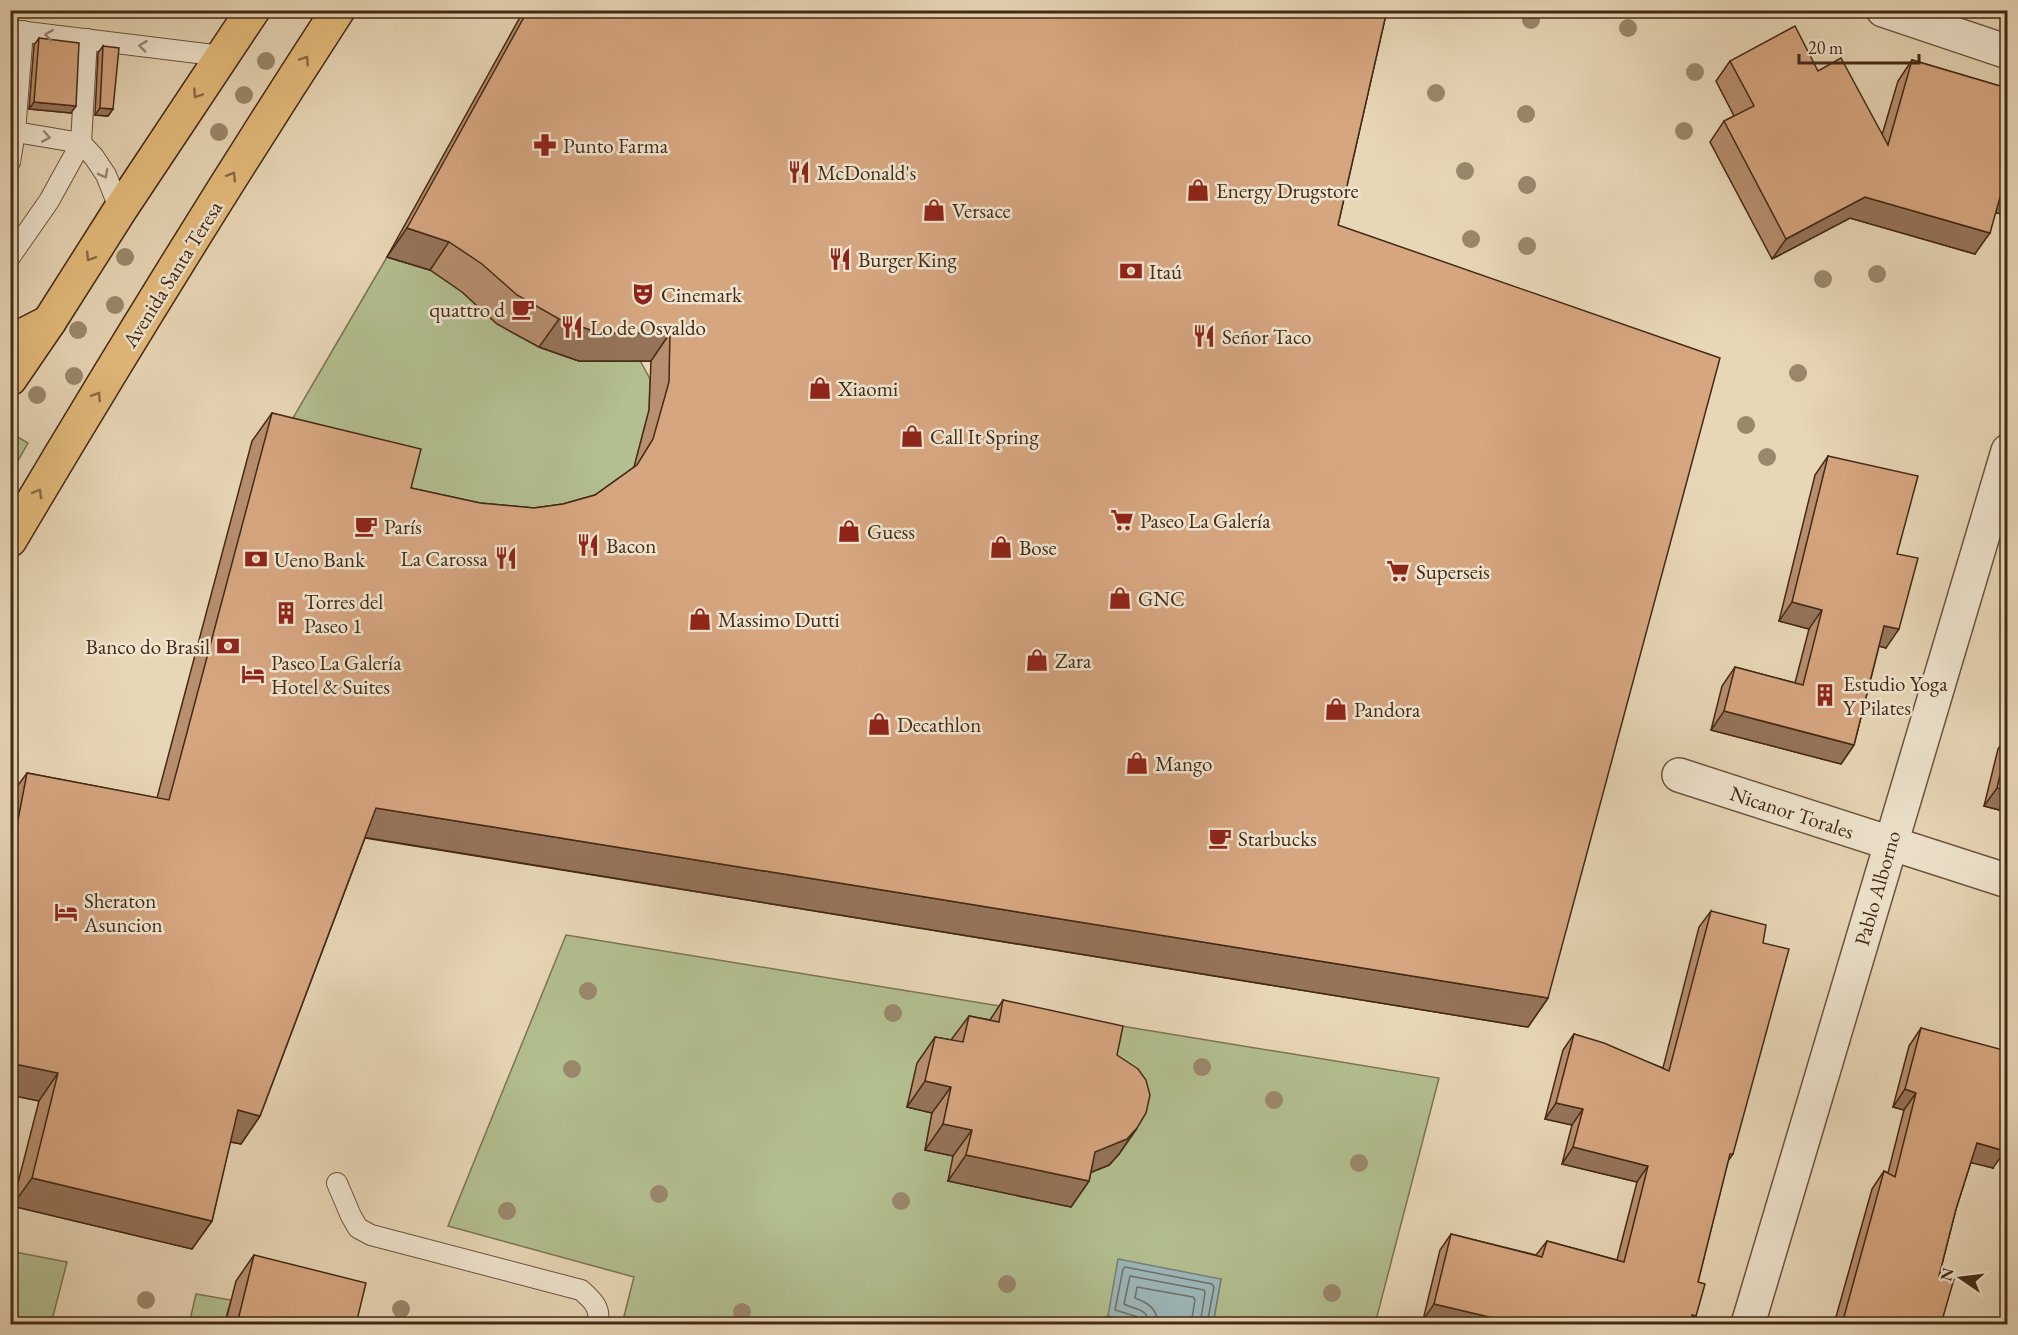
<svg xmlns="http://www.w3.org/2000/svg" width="2018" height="1335" font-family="'EB Garamond',serif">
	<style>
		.green { fill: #b3bf90; stroke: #7c7452; stroke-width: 1.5; fill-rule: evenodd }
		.water { fill: #9cb7b9; stroke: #797e77; stroke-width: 1.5 }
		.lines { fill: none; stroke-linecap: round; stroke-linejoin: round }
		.shore { stroke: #707067; stroke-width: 1.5 }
		.lane-casing { stroke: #6d543e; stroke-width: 22 }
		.street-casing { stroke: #6d543e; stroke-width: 36 }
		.primary-casing { stroke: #442915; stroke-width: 36 }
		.highway-casing { stroke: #442915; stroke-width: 36 }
		.lane { stroke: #f0e5d0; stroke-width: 20 }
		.street { stroke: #f0e5d0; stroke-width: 33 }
		.primary { stroke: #e4bc7c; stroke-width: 33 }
		.highway { stroke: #e4bc7c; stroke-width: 33 }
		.tree { fill: #9a886c }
		.wall { fill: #b88f6f; stroke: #442915; stroke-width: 1.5 }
		.shaded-wall { fill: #96745a; stroke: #442915; stroke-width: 1.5 }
		.building { fill: #d6a681; stroke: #442915; stroke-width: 1.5 }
		.oneway { stroke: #9a8772 }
		.oneway2 { stroke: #8c6b43 }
		.labels { text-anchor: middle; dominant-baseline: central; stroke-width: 5; stroke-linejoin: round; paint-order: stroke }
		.poi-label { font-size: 21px; fill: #442915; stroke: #f0e5d0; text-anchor: start }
		.street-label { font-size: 21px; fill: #442915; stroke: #f0e5d0 }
	</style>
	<rect width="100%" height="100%" fill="#e8d7b7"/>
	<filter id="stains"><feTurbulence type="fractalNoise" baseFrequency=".00333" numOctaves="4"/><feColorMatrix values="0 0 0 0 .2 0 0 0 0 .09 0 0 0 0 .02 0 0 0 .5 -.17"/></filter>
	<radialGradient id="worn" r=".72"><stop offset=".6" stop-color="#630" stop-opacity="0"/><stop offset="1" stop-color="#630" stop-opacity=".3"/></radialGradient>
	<!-- green -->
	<g class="green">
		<path d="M387,257L430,270L462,292L497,324L539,347L579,361H620L637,355L650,379L649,410L634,468L543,532L276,447Z"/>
		<path d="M16,436L28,443L11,473V444Z"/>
		<path d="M566,935L1439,1078L1375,1324H1213L1221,1279L1108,1316L1149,1324H989L982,1322L981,1324H622L634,1277L448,1226ZM932,1113L1119,1154L1109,1165L1077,1178L925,1150Z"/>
		<path d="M10,1251L67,1262L51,1324H11Z"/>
		<path d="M196,1294L231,1300L224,1324H189Z"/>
	</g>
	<!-- water -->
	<path class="water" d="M1118,1259L1221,1279L1213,1324H1149L1108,1316Z"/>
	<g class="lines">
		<!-- shore -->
		<g class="shore">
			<path d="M1142,1324L1138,1317L1115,1310L1123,1269L1125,1267L1212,1284L1214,1287L1207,1324"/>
			<path d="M1149,1324C1148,1308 1135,1310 1124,1304L1130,1276L1204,1290L1205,1293L1200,1324"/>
			<path d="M1158,1324C1157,1308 1148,1303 1135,1298L1137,1287L1193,1297L1195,1300L1191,1324"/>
		</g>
		<!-- lane casing -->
		<g class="lane-casing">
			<g id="lane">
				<path d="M10,30L222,56"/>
				<path d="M10,131L81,143L94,157L106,175L120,210"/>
				<path d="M10,162L15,132L23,31"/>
				<path d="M10,257L49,201L81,143L87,39"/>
				<path d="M337,1183L351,1216L358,1228L371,1235L581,1290C592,1300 602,1308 597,1324"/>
			</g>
		</g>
		<!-- street casing -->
		<g class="street-casing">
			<g id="street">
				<path d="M1883,10L2008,52"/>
				<path d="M1679,775L2008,881"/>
				<path d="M1748,1324L2008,451"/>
			</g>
		</g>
		<!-- primary casing -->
		<g class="primary-casing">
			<g id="primary">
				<path d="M10,379L49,322L120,210L253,10"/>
				<path d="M10,540C116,361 225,184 338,10"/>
			</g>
		</g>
		<!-- highway casing -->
		<g class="highway-casing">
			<path id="highway" d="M10,342L49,322"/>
		</g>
		<!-- lane -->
		<use href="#lane" class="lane"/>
		<!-- street -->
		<use href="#street" class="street"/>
		<!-- primary -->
		<use href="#primary" class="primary"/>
		<!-- highway -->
		<use href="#highway" class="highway"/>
	</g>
	<!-- trees -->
	<g class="tree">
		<circle cx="1531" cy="20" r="9"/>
		<circle cx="1628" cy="28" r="9"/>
		<circle cx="266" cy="61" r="9"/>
		<circle cx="1695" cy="72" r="9"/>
		<circle cx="1436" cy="93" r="9"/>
		<circle cx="244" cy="95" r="9"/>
		<circle cx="1526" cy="114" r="9"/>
		<circle cx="1684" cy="131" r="9"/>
		<circle cx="219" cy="132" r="9"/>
		<circle cx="1465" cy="171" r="9"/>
		<circle cx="1527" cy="185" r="9"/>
		<circle cx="1471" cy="239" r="9"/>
		<circle cx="1527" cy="246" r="9"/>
		<circle cx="125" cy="257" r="9"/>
		<circle cx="1877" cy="274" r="9"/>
		<circle cx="1823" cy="279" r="9"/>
		<circle cx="115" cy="305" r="9"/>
		<circle cx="78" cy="330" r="9"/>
		<circle cx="1798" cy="373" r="9"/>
		<circle cx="74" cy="376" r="9"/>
		<circle cx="37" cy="395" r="9"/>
		<circle cx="1746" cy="425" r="9"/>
		<circle cx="1767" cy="457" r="9"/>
		<circle cx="588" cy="991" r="9"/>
		<circle cx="893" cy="1013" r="9"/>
		<circle cx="1202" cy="1067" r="9"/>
		<circle cx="572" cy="1069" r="9"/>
		<circle cx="1274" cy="1100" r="9"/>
		<circle cx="1359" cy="1163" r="9"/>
		<circle cx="659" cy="1194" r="9"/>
		<circle cx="901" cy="1201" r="9"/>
		<circle cx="507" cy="1211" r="9"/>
		<circle cx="1007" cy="1284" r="9"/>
		<circle cx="1332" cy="1293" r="9"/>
		<circle cx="146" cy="1300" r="9"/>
		<circle cx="401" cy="1309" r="9"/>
		<circle cx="742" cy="1312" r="9"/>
	</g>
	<!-- wall -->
	<g class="wall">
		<path d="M524,10H1387L1338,225L1548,998L1528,1027L365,838L260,1116L241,1144L230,1142L212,1221L192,1249L12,1206L39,1101L10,1095V796L27,773L157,798L252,441L272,413L411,488L480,503L534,508L563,504L595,495L634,467L649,410L651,361H579L539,347L497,324L462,292L430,270L387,257Z"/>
		<path d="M39,38L71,113L29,109L34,45Z"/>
		<path d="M103,46L113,109L108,116L95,115L98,53Z"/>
		<path d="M1912,60L2007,88V216L1995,212L1975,254L1850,218L1772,259L1710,142L1724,121L1734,116L1716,81L1730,61L1818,71L1882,135L1898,81Z"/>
		<path d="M1828,456L1897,554L1886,648L1879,646L1854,745L1841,764L1711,730L1722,686L1735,667L1795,683L1809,629L1779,621L1815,475Z"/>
		<path d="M2007,736V812L1984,806L1998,749Z"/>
		<path d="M1711,911L1733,1154L1728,1161L1698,1282L1696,1316L1691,1324H1440L1423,1320L1440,1250L1451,1234L1536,1255L1547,1241L1617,1260L1637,1182L1562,1164L1572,1125L1545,1119L1563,1050L1574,1034L1663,1068L1699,927Z"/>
		<path d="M1003,1000L1117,1055L1137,1128L1119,1154L1109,1165L1091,1172L1089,1181L1071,1207L948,1181L953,1156L925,1150L932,1113L907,1107L917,1063L935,1037L951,1040L969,1016L990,1020Z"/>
		<path d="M1921,1028L1993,1168L1971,1162L1956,1209L1939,1276L1941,1324H1834L1872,1189L1884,1171L1888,1173L1904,1110L1893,1107L1909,1046Z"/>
		<path d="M254,1255L356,1324H225L236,1281Z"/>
	</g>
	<!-- shaded-wall -->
	<g class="shaded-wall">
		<path d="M34,102L76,106L71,113L29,109Z"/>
		<path d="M100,108L113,109L108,116L95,115Z"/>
		<path d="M2002,190L2007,191V216L1988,210Z"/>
		<path d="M1865,197L1990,233L1975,254L1850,218L1772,259L1786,239Z"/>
		<path d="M407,228L449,242L430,270L387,257Z"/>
		<path d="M559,319L670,333L651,361H579L539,347Z"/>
		<path d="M1792,602L1822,610L1809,629L1779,621Z"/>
		<path d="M1884,626L1899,629L1886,648L1871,644Z"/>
		<path d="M1724,711L1854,745L1841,764L1711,730Z"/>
		<path d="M1997,788L2007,790V812L1984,806Z"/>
		<path d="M376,808L1548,998L1528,1027L356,836Z"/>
		<path d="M10,1063L58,1073L39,1101L10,1095Z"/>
		<path d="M925,1081L951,1087L932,1113L907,1107Z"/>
		<path d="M1905,1089L1916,1093L1904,1110L1893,1107Z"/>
		<path d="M1556,1103L1583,1109L1572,1125L1545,1119Z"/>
		<path d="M238,1110L260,1116L241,1144L218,1139Z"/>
		<path d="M943,1124L972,1130L953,1156L925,1150Z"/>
		<path d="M1137,1128L1119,1154L1109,1165L1077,1178L1095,1152Z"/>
		<path d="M1977,1143L2005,1151L1993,1168L1964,1161Z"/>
		<path d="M1573,1147L1648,1166L1637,1182L1562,1164Z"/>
		<path d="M966,1155L1089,1181L1071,1207L948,1181Z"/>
		<path d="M32,1178L212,1221L192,1249L12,1206Z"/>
		<path d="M1434,1304L1519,1324H1440L1423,1320Z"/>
		<path d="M1692,1315L1696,1316L1691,1324H1686Z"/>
	</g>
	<!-- building -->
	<g class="building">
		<path d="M528,10H1387L1338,225L1720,358L1548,998L376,808L260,1116L238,1110L212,1221L32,1178L58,1073L10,1063V861L27,773L169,800L272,413L421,449L411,488L480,503L534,508L563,504L595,495L637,465L653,439L669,382L670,333H599L559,319L517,295L482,264L449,242L407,228Z"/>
		<path d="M1795,26L1818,71L1841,58L1888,145L1912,60L2007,88V191L2002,190L1990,233L1865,197L1786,239L1724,121L1754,106L1730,61Z"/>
		<path d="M10,32L15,35L10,93Z"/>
		<path d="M39,38L79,43L76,106L34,102Z"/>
		<path d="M103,46L119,48L113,109L100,108Z"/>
		<path d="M1828,456L1918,476L1897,554L1918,558L1899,629L1884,626L1854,745L1724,711L1735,667L1803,685L1822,610L1792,602Z"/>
		<path d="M2007,746V790L1997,788Z"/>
		<path d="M1711,911L1766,925L1763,943L1789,949L1733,1154H1730L1698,1282L1705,1284L1696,1316L1692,1315L1690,1324H1519L1434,1304L1451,1234L1542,1257L1547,1241L1624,1262L1648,1166L1573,1147L1583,1109L1556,1103L1574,1034L1604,1043L1669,1071Z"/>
		<path d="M1003,1000L1123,1026L1117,1055L1138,1069L1146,1080L1150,1095L1146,1113L1137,1128L1127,1139L1095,1152L1089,1181L966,1155L972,1130L943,1124L951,1087L925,1081L935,1037L963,1042L969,1016L999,1022Z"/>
		<path d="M1921,1028L2007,1051V1143L2005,1151L1977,1143L1956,1209L1939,1276L1954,1279L1941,1324H1842L1884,1171L1895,1177L1916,1093L1905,1089Z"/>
		<path d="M254,1255L366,1283L356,1324H237Z"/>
	</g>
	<!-- one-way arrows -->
	<defs><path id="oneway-chevron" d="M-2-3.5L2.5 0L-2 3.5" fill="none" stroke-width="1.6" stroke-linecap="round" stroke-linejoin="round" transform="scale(1.5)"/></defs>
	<g class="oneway">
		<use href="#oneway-chevron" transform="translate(49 35) rotate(-173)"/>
		<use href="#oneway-chevron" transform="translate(143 46) rotate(-173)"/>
		<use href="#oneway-chevron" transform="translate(46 137) rotate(10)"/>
		<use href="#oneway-chevron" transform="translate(104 174) rotate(62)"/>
	</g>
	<g class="oneway2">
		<use href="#oneway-chevron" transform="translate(305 60) rotate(-57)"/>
		<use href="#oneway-chevron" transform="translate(197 94) rotate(124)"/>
		<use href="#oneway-chevron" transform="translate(232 176) rotate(-58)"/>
		<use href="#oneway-chevron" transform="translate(90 257) rotate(122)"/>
		<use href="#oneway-chevron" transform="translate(97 396) rotate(-58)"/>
		<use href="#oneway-chevron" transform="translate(38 493) rotate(-60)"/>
	</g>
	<!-- icons -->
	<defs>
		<g id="pharmacy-bare" transform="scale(1.8)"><path d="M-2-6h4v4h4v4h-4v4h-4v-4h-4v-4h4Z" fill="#8f2418" stroke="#f0e5d0" stroke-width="2.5" paint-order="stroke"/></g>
		<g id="restaurant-bare" transform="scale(1.8)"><path d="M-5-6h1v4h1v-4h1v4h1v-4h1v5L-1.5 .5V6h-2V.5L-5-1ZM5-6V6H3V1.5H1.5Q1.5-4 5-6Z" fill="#8f2418" stroke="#f0e5d0" stroke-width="2.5" paint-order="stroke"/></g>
		<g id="shop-bare" transform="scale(1.8)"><path d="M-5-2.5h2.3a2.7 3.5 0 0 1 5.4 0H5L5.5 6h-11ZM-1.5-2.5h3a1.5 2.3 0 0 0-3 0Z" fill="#8f2418" stroke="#f0e5d0" stroke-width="2.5" paint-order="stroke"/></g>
		<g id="bank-bare" transform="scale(1.8)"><path d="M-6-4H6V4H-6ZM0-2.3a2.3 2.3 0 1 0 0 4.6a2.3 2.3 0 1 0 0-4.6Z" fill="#8f2418" stroke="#f0e5d0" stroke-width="2.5" paint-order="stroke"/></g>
		<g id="theatre-bare" transform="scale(1.8)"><path d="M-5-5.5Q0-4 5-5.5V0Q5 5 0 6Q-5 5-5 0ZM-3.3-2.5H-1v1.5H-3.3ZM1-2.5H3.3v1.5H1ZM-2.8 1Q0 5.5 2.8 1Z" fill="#8f2418" stroke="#f0e5d0" stroke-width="2.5" paint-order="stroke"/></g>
		<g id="cafe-bare" transform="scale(1.8)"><path d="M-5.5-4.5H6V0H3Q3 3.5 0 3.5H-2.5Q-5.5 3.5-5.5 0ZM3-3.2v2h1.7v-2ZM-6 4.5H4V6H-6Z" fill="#8f2418" stroke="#f0e5d0" stroke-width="2.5" paint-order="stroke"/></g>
		<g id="supermarket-bare" transform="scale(1.8)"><path d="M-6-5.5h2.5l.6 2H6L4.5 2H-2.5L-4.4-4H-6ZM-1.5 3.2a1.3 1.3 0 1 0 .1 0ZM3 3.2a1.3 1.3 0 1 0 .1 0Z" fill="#8f2418" stroke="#f0e5d0" stroke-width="2.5" paint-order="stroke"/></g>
		<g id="building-bare" transform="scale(1.8)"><path d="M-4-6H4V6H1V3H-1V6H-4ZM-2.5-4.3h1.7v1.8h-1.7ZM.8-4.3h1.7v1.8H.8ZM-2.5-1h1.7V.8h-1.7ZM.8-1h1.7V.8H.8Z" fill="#8f2418" stroke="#f0e5d0" stroke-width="2.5" paint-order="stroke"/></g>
		<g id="hotel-bare" transform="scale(1.8)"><path d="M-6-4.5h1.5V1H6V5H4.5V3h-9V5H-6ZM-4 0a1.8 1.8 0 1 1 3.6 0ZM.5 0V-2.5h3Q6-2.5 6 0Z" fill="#8f2418" stroke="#f0e5d0" stroke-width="2.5" paint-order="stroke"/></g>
	</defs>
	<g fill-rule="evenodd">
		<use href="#pharmacy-bare" x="545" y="145"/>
		<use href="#restaurant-bare" x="799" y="172"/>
		<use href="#shop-bare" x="1198" y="190"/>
		<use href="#shop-bare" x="934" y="210"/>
		<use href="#restaurant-bare" x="840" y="259"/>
		<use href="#bank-bare" x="1131" y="271"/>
		<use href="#theatre-bare" x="643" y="294"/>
		<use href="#cafe-bare" x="523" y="309"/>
		<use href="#restaurant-bare" x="572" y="327"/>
		<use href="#restaurant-bare" x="1204" y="336"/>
		<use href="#shop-bare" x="820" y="388"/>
		<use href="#shop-bare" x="912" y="436"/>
		<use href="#supermarket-bare" x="1122" y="520"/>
		<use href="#cafe-bare" x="366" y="526"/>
		<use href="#shop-bare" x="849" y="531"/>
		<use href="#restaurant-bare" x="588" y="545"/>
		<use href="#shop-bare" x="1001" y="547"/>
		<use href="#restaurant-bare" x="506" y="558"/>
		<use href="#bank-bare" x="256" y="559"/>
		<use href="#supermarket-bare" x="1398" y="571"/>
		<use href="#shop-bare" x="1120" y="598"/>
		<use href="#building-bare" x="286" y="613"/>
		<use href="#shop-bare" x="700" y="619"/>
		<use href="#bank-bare" x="228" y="646"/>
		<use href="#shop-bare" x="1037" y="660"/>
		<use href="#hotel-bare" x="253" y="674"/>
		<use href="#building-bare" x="1825" y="695"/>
		<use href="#shop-bare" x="1336" y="709"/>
		<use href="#shop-bare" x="879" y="724"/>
		<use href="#shop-bare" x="1137" y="763"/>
		<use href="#cafe-bare" x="1220" y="838"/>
		<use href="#hotel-bare" x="66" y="912"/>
	</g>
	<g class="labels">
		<!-- poi labels -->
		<g class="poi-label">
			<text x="563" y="145">Punto Farma</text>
			<text x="817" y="172">McDonald's</text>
			<text x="1216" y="190">Energy Drugstore</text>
			<text x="952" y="210">Versace</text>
			<text x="858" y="259">Burger King</text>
			<text x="1149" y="271">Itaú</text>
			<text x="661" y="294">Cinemark</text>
			<text x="505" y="309" text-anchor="end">quattro d</text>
			<text x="590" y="327">Lo de Osvaldo</text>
			<text x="1222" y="336">Señor Taco</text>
			<text x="838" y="388">Xiaomi</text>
			<text x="930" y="436">Call It Spring</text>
			<text x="1140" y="520">Paseo La Galería</text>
			<text x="384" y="526">París</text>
			<text x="867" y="531">Guess</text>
			<text x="606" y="545">Bacon</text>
			<text x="1019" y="547">Bose</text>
			<text x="488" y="558" text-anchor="end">La Carossa</text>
			<text x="274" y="559">Ueno Bank</text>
			<text x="1416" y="571">Superseis</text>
			<text x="1138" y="598">GNC</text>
			<text x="304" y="601">Torres del<tspan x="304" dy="24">Paseo 1</tspan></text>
			<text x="718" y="619">Massimo Dutti</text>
			<text x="210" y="646" text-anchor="end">Banco do Brasil</text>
			<text x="1055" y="660">Zara</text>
			<text x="271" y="662">Paseo La Galería<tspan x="271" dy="24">Hotel &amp; Suites</tspan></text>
			<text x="1843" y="683">Estudio Yoga<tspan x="1843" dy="24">Y Pilates</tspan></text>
			<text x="1354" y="709">Pandora</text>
			<text x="897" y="724">Decathlon</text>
			<text x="1155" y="763">Mango</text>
			<text x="1238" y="838">Starbucks</text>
			<text x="84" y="900">Sheraton<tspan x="84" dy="24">Asuncion</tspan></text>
		</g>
		<!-- street labels -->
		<g class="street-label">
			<text transform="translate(172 274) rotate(-58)">Avenida Santa Teresa</text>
			<text transform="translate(1792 812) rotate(18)">Nicanor Torales</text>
			<text transform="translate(1877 888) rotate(-74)">Pablo Alborno</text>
		</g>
	</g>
	<!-- margin -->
	<rect width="2018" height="1335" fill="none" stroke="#e8d7b7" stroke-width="36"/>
	<rect x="12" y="12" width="1994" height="1311" fill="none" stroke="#442915" stroke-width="3"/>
	<rect x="18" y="18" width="1982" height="1299" fill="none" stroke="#442915" stroke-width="1.5"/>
	<!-- north arrow -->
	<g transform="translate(1961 1278) rotate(284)" stroke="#f0e5d0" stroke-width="4.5" paint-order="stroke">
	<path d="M0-4.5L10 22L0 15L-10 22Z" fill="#442915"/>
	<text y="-9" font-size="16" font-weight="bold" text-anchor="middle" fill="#442915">N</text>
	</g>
	<!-- scale -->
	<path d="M1799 54v9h120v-9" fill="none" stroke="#442915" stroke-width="3"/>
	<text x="1808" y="54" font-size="18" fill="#442915" stroke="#f0e5d0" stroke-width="4.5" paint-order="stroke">20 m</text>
	<rect width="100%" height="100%" filter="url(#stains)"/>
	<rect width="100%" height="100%" fill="url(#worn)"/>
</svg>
